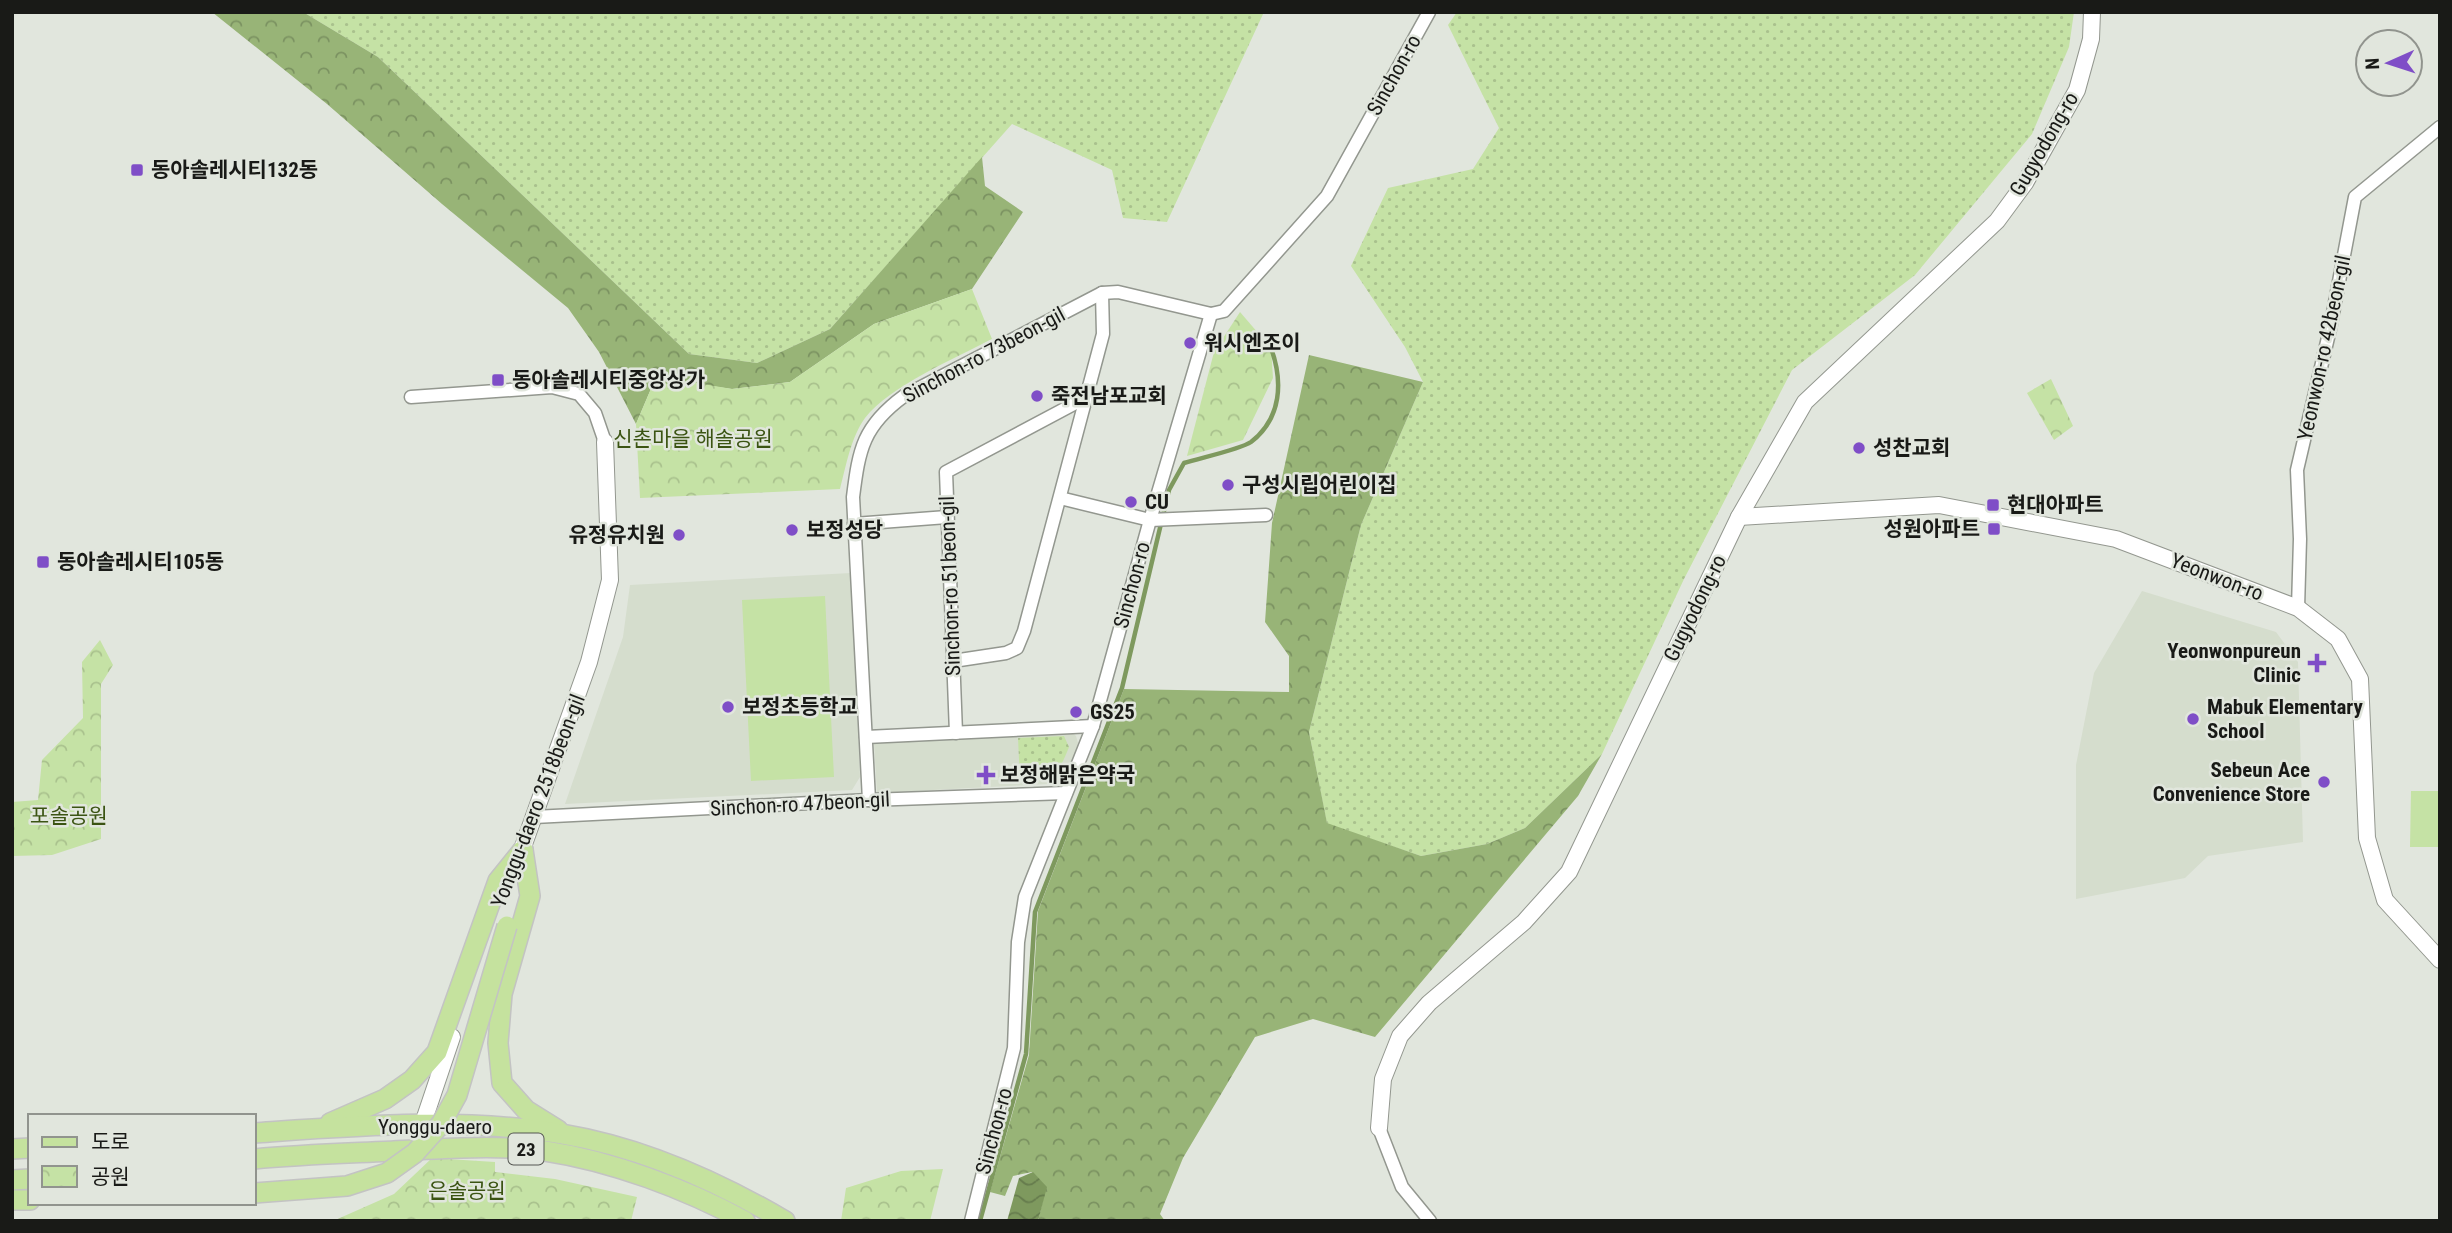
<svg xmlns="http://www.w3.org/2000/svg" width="2452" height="1233" font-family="'Roboto Condensed','Noto Sans KR',sans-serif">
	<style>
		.built { fill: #d5ddcd }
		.grass { fill: url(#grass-dots) }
		.forest { fill: url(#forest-crowns) }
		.park { fill: url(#park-crowns) }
		.pitch { fill: #c5e2a5 }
		.water { fill: url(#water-waves) }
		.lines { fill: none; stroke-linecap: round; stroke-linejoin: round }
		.stream { stroke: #7e995e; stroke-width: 4.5 }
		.street-casing { stroke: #93978f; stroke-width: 15 }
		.secondary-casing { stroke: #93978f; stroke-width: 18 }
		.primary-casing { stroke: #c3c3c3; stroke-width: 22 }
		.street { stroke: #fff; stroke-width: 12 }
		.secondary { stroke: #fff; stroke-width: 16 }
		.primary { stroke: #c5e29e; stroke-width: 19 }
		.primary-bridge-casing { stroke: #c3c3c3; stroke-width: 22; stroke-linecap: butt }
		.primary-bridge { stroke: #c5e29e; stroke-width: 19 }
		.poi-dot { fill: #7f4ec7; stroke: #e1e6dd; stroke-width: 2.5 }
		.labels { text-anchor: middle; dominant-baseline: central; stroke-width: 5; stroke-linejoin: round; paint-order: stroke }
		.shield { fill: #e1e6dd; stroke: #555752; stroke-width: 2 }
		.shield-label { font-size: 19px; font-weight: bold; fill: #191a17 }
		.street-label { font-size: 21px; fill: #191a17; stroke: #e1e6dd }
		.poi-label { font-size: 21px; font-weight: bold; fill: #191a17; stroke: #e1e6dd; text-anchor: start }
		.park-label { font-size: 21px; fill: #3b5413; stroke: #e1e6dd }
	</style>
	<defs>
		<pattern id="grass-dots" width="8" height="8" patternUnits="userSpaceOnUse" patternTransform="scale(1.75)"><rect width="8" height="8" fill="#c5e2a5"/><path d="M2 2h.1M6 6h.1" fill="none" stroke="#a9c18d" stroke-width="1.8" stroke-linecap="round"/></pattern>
		<pattern id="forest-crowns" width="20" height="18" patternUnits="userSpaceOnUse" patternTransform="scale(1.75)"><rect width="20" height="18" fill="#98b477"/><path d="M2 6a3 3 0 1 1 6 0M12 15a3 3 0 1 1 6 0" fill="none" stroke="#7b9261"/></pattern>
		<pattern id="park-crowns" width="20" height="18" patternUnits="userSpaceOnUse" patternTransform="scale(1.75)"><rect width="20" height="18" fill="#c5e2a5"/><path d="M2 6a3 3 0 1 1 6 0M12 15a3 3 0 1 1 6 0" fill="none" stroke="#a9c18d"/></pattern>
		<pattern id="water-waves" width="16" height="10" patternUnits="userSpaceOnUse" patternTransform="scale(1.75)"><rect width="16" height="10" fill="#7e995e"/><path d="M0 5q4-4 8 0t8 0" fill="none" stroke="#667c4d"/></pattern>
	</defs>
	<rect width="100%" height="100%" fill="#e1e6dd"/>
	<!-- built -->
	<g class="built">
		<path d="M851,573L860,777L852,790L565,804L623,637L630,585Z"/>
		<path d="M2142,591L2276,632L2298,662L2303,842L2208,856L2185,878L2076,899V765L2094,673Z"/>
		<path d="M1073,733L1076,736L1078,743L1075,755L1063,777L1048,784L877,793L874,743Z"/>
	</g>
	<!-- grass -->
	<g class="grass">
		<path d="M303,12H1264L1167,222L1123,218L1112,170L1012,124L830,329L757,363L689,354L378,57Z"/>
		<path d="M1457,12H2074L2069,47L2032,134L1915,275L1792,370L1684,579L1602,754L1525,828L1487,844L1421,856L1327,824L1309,732L1361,525L1423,382L1405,347L1351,266L1388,188L1473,169L1499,128L1448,25Z"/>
		<path d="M1064,736L1069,747C1057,778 1052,779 1020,781L1018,738Z"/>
	</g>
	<!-- forest -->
	<g class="forest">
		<path d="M212,12H303L378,57L689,354L757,363L830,329L982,157L985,186L1023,212L972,289L874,324L790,382L732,389L697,384H653L636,424L599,352L568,308L442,204L327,104Z"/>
		<path d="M1309,355L1423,382L1361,525L1309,732L1327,823L1421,856L1487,844L1525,828L1602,754L1578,796L1375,1037L1313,1019L1255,1037L1183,1158L1160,1214L1165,1221H1038L1046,1187L1032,1172L1013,1176L1005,1196L990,1192L1029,1055L1038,911L1124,689L1289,692V656L1265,622L1272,523Z"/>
	</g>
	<!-- park -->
	<g class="park">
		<path d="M972,289L992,339C954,359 890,386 865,418C851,437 846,466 840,489L640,498L636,424L653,384L697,383L732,389L790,382L874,324Z"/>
		<path d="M1240,312L1271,348L1273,378L1243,440L1187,456L1214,352Z"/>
		<path d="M2051,379L2073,426L2054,440L2027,393Z"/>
		<path d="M100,640L113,665L101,684V839L52,855L12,856V802L38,800L42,760L83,718L82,662Z"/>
		<path d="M432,1158L495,1162V1172L555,1179L637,1197L631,1221H333L394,1194Z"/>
		<path d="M943,1169L930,1221H841L846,1188L901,1171Z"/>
	</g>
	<!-- pitch -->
	<g class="pitch">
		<path d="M825,596L834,777L751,781L742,600Z"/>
		<path d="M2411,791H2440V847H2410Z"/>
	</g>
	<!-- water -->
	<path class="water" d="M1033,1172L1047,1187L1038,1221H1007L1019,1178Z"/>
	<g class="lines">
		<!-- stream -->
		<path class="stream" d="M980,1221L1026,1054L1035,912L1122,688L1169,490L1184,463C1199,458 1239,450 1251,442C1282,418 1283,381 1271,348"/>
		<!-- street casing -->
		<g class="street-casing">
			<g id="street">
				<path d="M411,397L552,387L579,394L595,413L605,442"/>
				<path d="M1060,498L1150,520L1266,515"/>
				<path d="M854,524L947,517"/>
				<path d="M2298,608L2300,539L2297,470L2330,329L2355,197L2440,127"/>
				<path d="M953,661L1006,653L1017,648L1024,631L1103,334L1102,293"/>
				<path d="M956,733L946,472L1087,397"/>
				<path d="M866,737L1093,726"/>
				<path d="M869,800L853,497C859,449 863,426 904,396L1102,293L1118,292L1211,314L1224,311L1327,196L1429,12"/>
				<path d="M534,817L869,800L1066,793"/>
				<path d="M1379,1128L1402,1187L1430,1221"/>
				<path d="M971,1221L1014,1048L1018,942L1025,897L1093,726L1150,520L1211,314"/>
			</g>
		</g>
		<!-- secondary casing -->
		<g class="secondary-casing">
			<g id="secondary">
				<path d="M1739,517L1939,505L2116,539L2298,608L2338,639L2360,679L2367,838L2385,900L2440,960"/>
				<path d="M519,858L589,662L610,580L605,442"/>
				<path d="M1379,1128L1383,1079L1400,1036L1429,1003L1524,922L1569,872L1739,517L1805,402L1997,221L2025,183L2077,90L2091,39L2092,12"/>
				<path d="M419,1135L452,1037"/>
			</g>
		</g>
		<!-- primary casing -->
		<g class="primary-casing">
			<g id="primary">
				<path d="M523,850L530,896L502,994L498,1043L502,1083L526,1110L558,1130"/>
				<path d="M330,1123L385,1099L412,1080L437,1052L498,881L523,850"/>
				<path d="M254,1133C355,1126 462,1117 562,1134C640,1147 717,1181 785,1221"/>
				<path d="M12,1149L30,1148"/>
				<path d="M254,1159C306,1154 360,1153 413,1150C457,1148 501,1145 545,1151C612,1161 686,1189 745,1221"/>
				<path d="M12,1180L30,1179"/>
				<path d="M12,1200H30"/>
			</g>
		</g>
		<!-- street -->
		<use href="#street" class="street"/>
		<!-- secondary -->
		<use href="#secondary" class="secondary"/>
		<!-- primary -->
		<use href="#primary" class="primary"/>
		<!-- primary-bridge casing -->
		<g class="primary-bridge-casing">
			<path id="primary-bridge" d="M254,1193L347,1186L387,1173L415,1153L441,1124L457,1095L507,926"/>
		</g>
		<!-- primary-bridge -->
		<use href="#primary-bridge" class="primary-bridge"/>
	</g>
	<!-- markers -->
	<g class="poi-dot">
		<rect x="130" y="163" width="14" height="14" rx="3.5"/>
		<circle cx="1190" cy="343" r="7"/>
		<rect x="491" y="373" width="14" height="14" rx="3.5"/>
		<circle cx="1037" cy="396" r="7"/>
		<circle cx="1859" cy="448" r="7"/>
		<circle cx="1228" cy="485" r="7"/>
		<circle cx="1131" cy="502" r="7"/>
		<rect x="1986" y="498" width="14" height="14" rx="3.5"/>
		<rect x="1987" y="522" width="14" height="14" rx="3.5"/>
		<circle cx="792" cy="530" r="7"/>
		<circle cx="679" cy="535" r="7"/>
		<rect x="36" y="555" width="14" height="14" rx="3.5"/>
		<path d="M2313.5 652.5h7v7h7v7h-7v7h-7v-7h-7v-7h7z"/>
		<circle cx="728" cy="707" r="7"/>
		<circle cx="1076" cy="712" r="7"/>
		<circle cx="2193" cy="719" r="7"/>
		<path d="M982.5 764.5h7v7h7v7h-7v7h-7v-7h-7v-7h7z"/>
		<circle cx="2324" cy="782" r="7"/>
	</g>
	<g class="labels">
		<!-- shield labels -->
		<rect class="shield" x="508.5" y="1133.5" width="35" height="31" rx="5"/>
		<g class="shield-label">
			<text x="526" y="1149">23</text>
		</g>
		<!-- street labels -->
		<g class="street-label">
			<text transform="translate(1394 75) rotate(-61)">Sinchon-ro</text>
			<text transform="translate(2044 144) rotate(-60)">Gugyodong-ro</text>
			<text transform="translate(2324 348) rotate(-78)">Yeonwon-ro 42beon-gil</text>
			<text transform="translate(984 355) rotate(-28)">Sinchon-ro 73beon-gil</text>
			<text transform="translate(2217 577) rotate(21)">Yeonwon-ro</text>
			<text transform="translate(1132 585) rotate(-75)">Sinchon-ro</text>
			<text transform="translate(950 586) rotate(-92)">Sinchon-ro 51beon-gil</text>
			<text transform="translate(1695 608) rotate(-64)">Gugyodong-ro</text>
			<text transform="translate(538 801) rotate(-69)">Yonggu-daero 2518beon-gil</text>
			<text transform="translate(800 804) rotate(-3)">Sinchon-ro 47beon-gil</text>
			<text x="435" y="1127">Yonggu-daero</text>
			<text transform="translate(994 1131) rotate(-75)">Sinchon-ro</text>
		</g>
		<!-- poi labels -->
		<g class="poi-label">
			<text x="151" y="170">동아솔레시티132동</text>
			<text x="1204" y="343">워시엔조이</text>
			<text x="512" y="380">동아솔레시티중앙상가</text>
			<text x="1051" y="396">죽전남포교회</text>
			<text x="1873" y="448">성찬교회</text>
			<text x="1242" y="485">구성시립어린이집</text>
			<text x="1145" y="502">CU</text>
			<text x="2007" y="505">현대아파트</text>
			<text x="1980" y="529" text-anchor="end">성원아파트</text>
			<text x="806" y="530">보정성당</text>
			<text x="665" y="535" text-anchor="end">유정유치원</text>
			<text x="57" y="562">동아솔레시티105동</text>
			<text x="2301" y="651" text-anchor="end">Yeonwonpureun<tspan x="2301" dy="24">Clinic</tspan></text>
			<text x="742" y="707">보정초등학교</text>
			<text x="2207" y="707">Mabuk Elementary<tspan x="2207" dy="24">School</tspan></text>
			<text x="1090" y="712">GS25</text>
			<text x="2310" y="770" text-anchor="end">Sebeun Ace<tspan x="2310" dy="24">Convenience Store</tspan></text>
			<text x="1000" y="775">보정해맑은약국</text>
		</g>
		<!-- park labels -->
		<g class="park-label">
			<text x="693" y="439">신촌마을 해솔공원</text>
			<text x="69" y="816">포솔공원</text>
			<text x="467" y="1191">은솔공원</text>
		</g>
	</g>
	<!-- border -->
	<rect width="2452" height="1233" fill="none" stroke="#191a17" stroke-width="28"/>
	<!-- legend -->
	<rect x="28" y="1114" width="228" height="91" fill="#e1e6dd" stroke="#91948e" stroke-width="2"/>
	<rect x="42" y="1137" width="35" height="10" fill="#c5e29e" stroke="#91948e" stroke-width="2"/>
	<text x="91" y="1149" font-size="21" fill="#191a17">도로</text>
	<rect x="42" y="1166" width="35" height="21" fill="url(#park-crowns)" stroke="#91948e" stroke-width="2"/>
	<text x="91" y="1184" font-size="21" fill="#191a17">공원</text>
	<!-- north arrow -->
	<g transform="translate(2389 63) rotate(267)"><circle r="33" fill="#e1e6dd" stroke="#91948e" stroke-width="2"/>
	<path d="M0-5L12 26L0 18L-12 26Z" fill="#7f4ec7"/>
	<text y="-10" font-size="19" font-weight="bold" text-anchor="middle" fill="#191a17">N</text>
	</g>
</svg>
